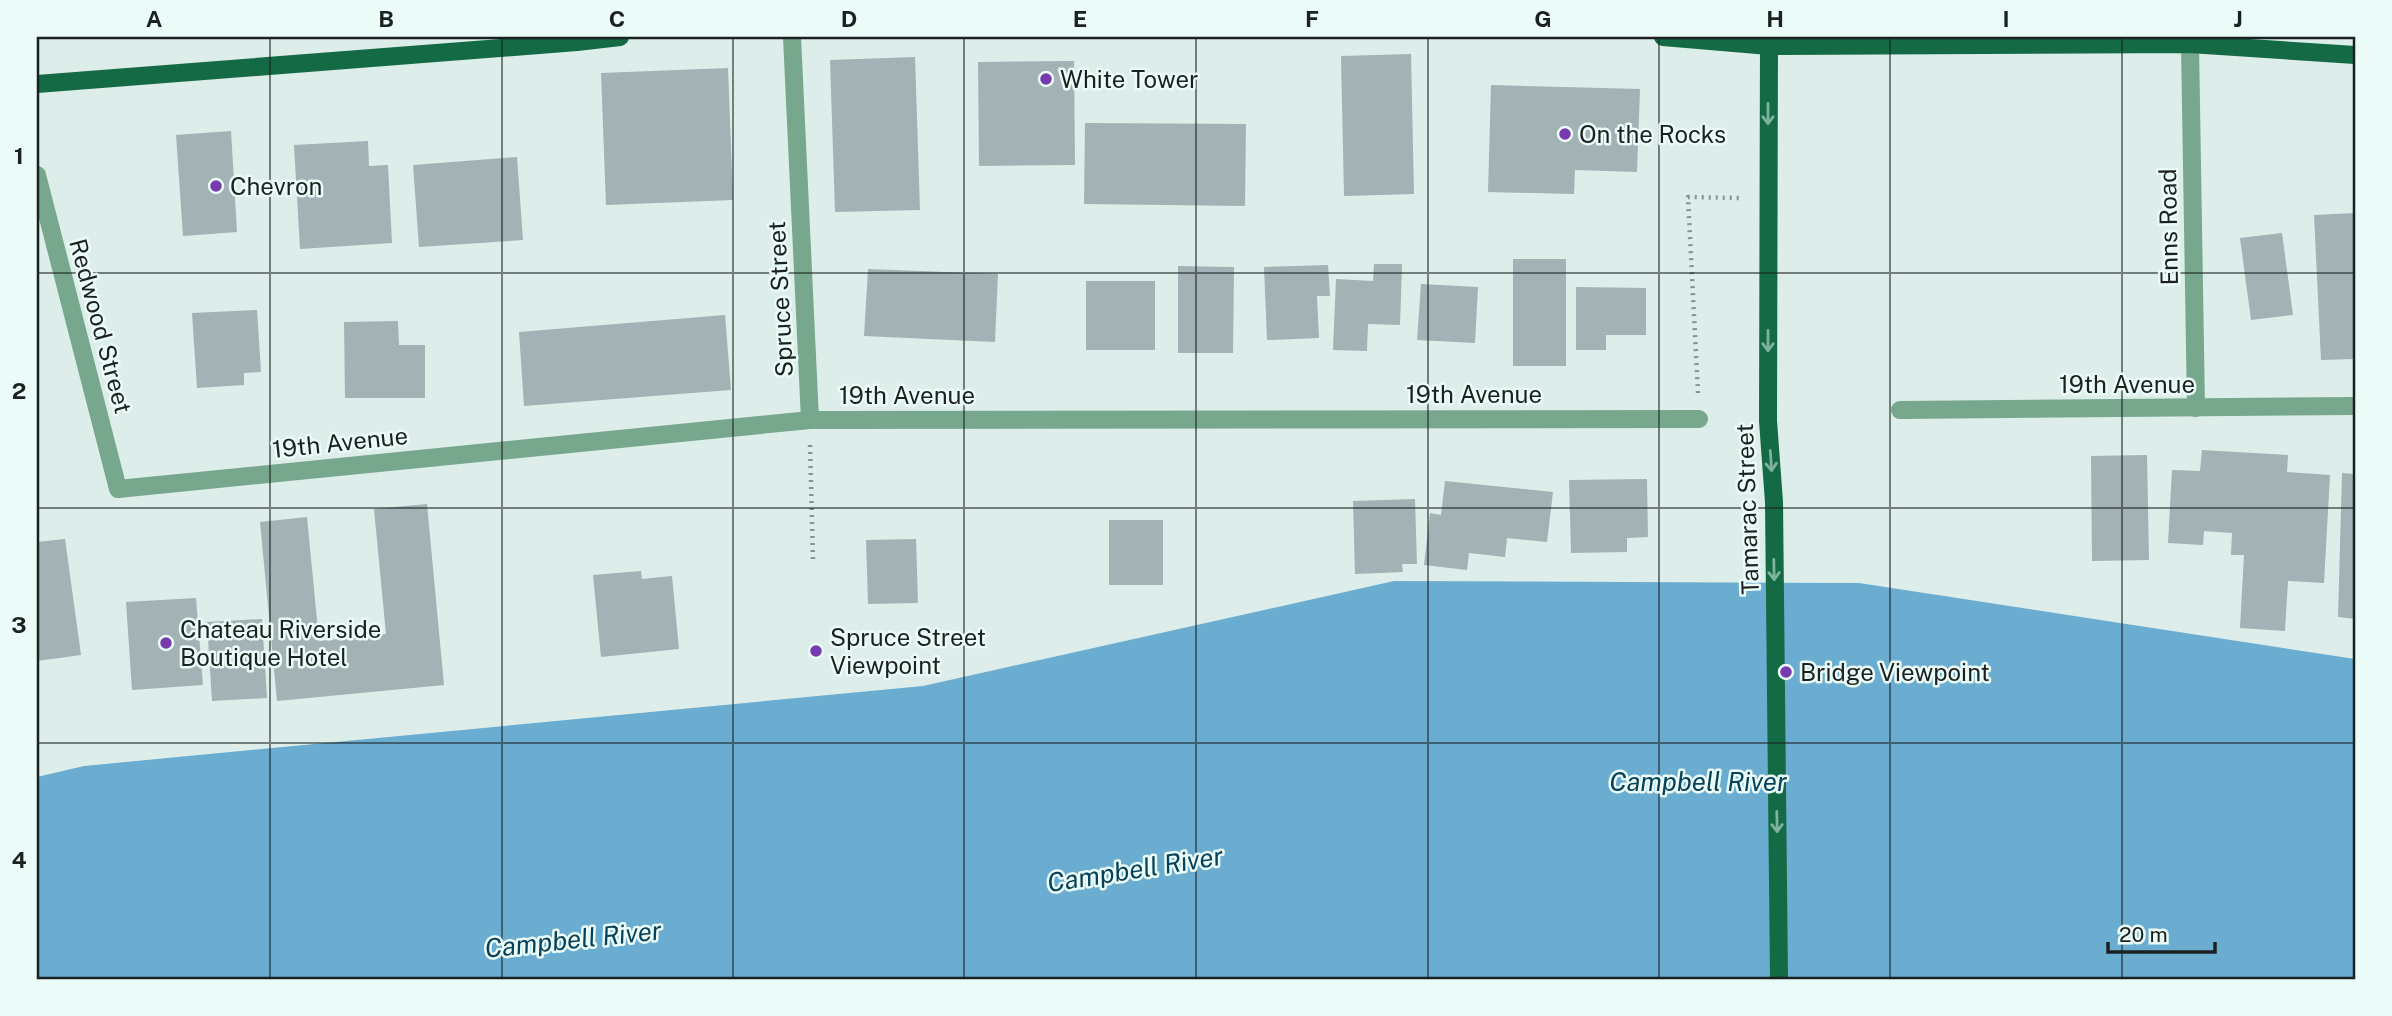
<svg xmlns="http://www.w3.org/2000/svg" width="2392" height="1016" font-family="'Public Sans',sans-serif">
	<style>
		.water { fill: #6aadd0 }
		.building { fill: #a2b2b5 }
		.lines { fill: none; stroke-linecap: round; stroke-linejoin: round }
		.path { stroke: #879391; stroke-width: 4.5; stroke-dasharray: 2 5; stroke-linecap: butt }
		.street { stroke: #77a78c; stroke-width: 18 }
		.primary { stroke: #146a45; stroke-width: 18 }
		.oneway { stroke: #7fb29e }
		.grid { fill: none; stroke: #1b2120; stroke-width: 2; stroke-opacity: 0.55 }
		.poi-dot { fill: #783aaf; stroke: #eafbf8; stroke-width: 2.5 }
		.labels { text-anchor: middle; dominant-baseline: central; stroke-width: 5; stroke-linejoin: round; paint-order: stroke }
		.poi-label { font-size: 24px; fill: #1b2120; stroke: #eafbf8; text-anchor: start }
		.street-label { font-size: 24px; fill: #1b2120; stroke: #eafbf8 }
		.water-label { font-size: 26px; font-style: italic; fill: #054159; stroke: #eafbf8 }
		.neatline { fill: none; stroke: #1b2120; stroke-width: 2.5 }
		.grid-label { font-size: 23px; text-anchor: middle; font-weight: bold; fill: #1b2120 }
	</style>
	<rect width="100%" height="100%" fill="#ddedea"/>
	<!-- water -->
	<path class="water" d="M1394,581L1859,583L2355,659V979H37V777L84,766L923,686Z"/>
	<!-- building -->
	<g class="building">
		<path d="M1411,54L1414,194L1344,196L1341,56Z"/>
		<path d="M915,57L920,210L835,212L830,60Z"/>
		<path d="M1074,61L1075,165L979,166L978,62Z"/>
		<path d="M728,68L733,200L606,205L601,73Z"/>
		<path d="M1491,85L1640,89L1637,172L1575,170L1574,194L1488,192Z"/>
		<path d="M1085,123L1246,124L1245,206L1084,204Z"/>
		<path d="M231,131L237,232L183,236L176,135Z"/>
		<path d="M368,141L369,166L388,165L392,243L300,249L294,145Z"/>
		<path d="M517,157L523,240L419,247L413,165Z"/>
		<path d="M2355,213V359L2321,360L2314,215Z"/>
		<path d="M2282,233L2293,315L2251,320L2240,238Z"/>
		<rect x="1513" y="259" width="53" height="107"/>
		<path d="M1374,264H1402L1400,325L1368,324L1367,351L1333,350L1336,279L1373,281Z"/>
		<path d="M1328,265L1330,296H1317L1319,338L1267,340L1264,267Z"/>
		<path d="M1178,266L1234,267L1233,353H1178Z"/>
		<path d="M868,269L998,274L995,342L864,336Z"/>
		<rect x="1086" y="281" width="69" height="69"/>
		<path d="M1421,284L1478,287L1475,343L1417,340Z"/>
		<path d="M1576,287L1646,288V335H1606V350H1576Z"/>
		<path d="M257,310L261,372L244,373V385L197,388L192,313Z"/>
		<path d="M725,315L731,390L524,406L519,332Z"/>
		<path d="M398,321L399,345H425V398H345L344,322Z"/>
		<path d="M2202,450L2288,455L2287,472L2330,475L2324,583L2288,581L2285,631L2240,628L2244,555H2231L2232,533L2204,531L2203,545L2168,543L2172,470L2200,471Z"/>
		<path d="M2147,455L2149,560L2092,561L2091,456Z"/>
		<path d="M2342,473L2355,474V619L2338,617Z"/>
		<path d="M1647,479L1648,537L1627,538V552L1571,553L1569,480Z"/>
		<path d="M1445,481L1553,492L1547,542L1507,538L1505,557L1469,553L1467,570L1424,565L1430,513L1441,515Z"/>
		<path d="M1415,499L1417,564H1402L1403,572L1355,574L1353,501Z"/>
		<path d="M427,504L444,685L277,701L260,522L307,517L319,641L386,634L374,509Z"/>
		<rect x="1109" y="520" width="54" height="65"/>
		<path d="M65,539L81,655L37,661V542Z"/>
		<path d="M916,539L918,603L868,604L866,540Z"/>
		<path d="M641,571L642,579L672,576L679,649L601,657L593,575Z"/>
		<path d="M196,598L203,685L132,690L126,602Z"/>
		<path d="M262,619L267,698L212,701L207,622Z"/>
	</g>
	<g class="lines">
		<!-- path -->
		<g class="path">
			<path d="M1698,393L1688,197L1742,198"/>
			<path d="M810,445L813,559"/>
		</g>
		<!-- street -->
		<g class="street">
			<path d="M792,37L810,420"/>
			<path d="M2190,44L2196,408"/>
			<path d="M37,175L118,489L810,420L1699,419"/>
			<path d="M1900,410L2355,406"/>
		</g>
		<!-- primary -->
		<g class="primary">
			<path d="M1663,37L1769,46L2190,44L2355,55"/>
			<path d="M1769,37L1768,421L1774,502L1779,979"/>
			<path d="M37,84L577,42L620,37"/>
		</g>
	</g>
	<!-- one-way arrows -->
	<defs><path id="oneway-shaft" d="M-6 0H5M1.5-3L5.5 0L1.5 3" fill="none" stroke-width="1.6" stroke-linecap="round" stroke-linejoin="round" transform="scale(1.75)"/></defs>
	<g class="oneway">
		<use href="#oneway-shaft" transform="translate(1768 114) rotate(90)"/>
		<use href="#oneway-shaft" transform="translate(1768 341) rotate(90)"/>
		<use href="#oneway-shaft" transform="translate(1771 461) rotate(86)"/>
		<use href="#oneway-shaft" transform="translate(1774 570) rotate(89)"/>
		<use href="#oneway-shaft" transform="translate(1777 822) rotate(89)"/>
	</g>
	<!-- grid -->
	<path class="grid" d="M270,37V979M502,37V979M733,37V979M964,37V979M1196,37V979M1428,37V979M1659,37V979M1890,37V979M2122,37V979M37,273H2355M37,508H2355M37,743H2355"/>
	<!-- markers -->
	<g class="poi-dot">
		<circle cx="1046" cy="79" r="7"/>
		<circle cx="1565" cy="134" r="7"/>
		<circle cx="216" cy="186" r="7"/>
		<circle cx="166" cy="643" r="7"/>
		<circle cx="816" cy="651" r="7"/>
		<circle cx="1786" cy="672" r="7"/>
	</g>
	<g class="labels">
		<!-- poi labels -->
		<g class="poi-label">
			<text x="1060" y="79">White Tower</text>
			<text x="1579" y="134">On the Rocks</text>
			<text x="230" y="186">Chevron</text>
			<text x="180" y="629">Chateau Riverside<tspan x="180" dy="28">Boutique Hotel</tspan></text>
			<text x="830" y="637">Spruce Street<tspan x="830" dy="28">Viewpoint</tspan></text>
			<text x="1800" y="672">Bridge Viewpoint</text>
		</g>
		<!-- street labels -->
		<g class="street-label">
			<text transform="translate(2168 227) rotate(-91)">Enns Road</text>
			<text transform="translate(780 299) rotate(-93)">Spruce Street</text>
			<text transform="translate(101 326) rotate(75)">Redwood Street</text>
			<text x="2127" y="384">19th Avenue</text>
			<text x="1474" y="394">19th Avenue</text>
			<text x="907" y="395">19th Avenue</text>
			<text transform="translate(340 442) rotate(-6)">19th Avenue</text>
			<text transform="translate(1747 509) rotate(-92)">Tamarac Street</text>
		</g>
		<!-- water labels -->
		<g class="water-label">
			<text x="1698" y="781">Campbell River</text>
			<text transform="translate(1135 869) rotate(-9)">Campbell River</text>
			<text transform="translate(573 939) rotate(-6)">Campbell River</text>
		</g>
	</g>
	<!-- border -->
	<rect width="2392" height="1016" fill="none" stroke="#eafbf8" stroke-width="77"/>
	<!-- scale -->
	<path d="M2108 942v10h107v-10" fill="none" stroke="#1b2120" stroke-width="3.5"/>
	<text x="2119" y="942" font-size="21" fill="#1b2120" stroke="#eafbf8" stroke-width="5" paint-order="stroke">20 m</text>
	<rect x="38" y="38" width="2316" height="940" class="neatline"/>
	<g class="grid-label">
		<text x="154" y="27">A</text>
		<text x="386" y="27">B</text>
		<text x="617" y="27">C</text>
		<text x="849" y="27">D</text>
		<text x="1080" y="27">E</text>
		<text x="1312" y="27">F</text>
		<text x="1543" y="27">G</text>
		<text x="1775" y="27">H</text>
		<text x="2006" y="27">I</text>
		<text x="2238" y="27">J</text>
		<text x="19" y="164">1</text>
		<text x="19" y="399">2</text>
		<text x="19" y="633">3</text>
		<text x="19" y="868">4</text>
	</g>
</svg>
